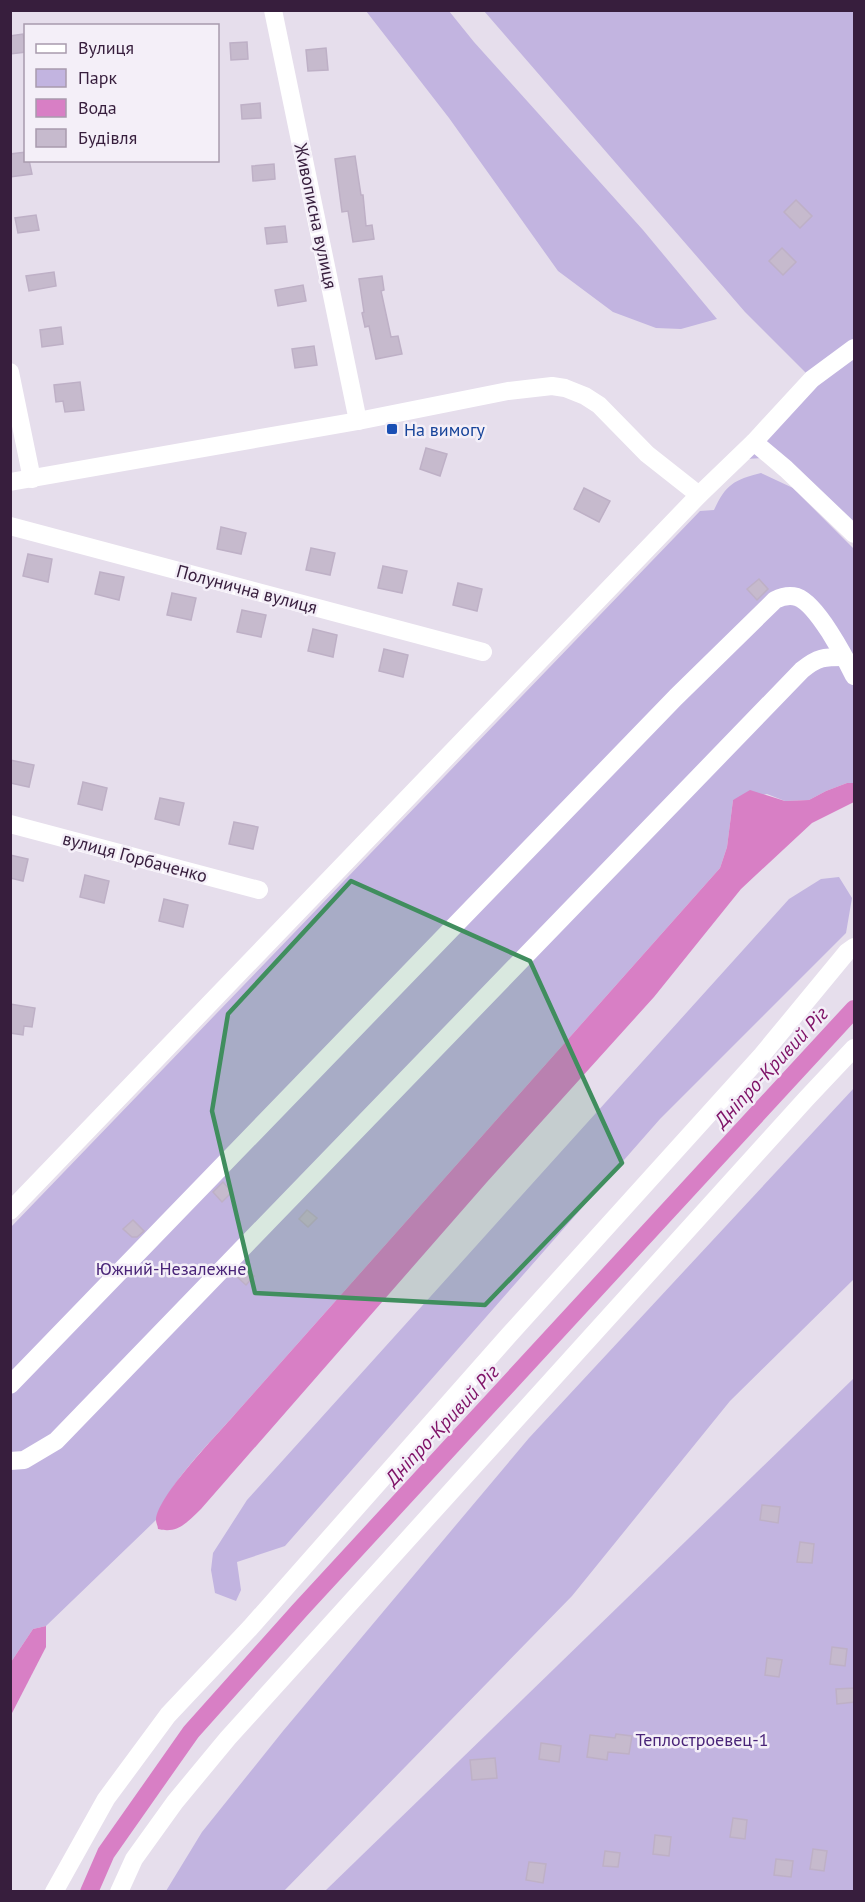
<svg xmlns="http://www.w3.org/2000/svg" width="865" height="1902" font-family="'PT Sans',sans-serif">
	<style>
		.green { fill: #c2b4e0 }
		.water { fill: #d87fc5 }
		.lines { fill: none; stroke-linecap: round; stroke-linejoin: round }
		.canal { stroke: #d87fc5; stroke-width: 18 }
		.building { fill: #c6bacd; stroke: #beb0c6; stroke-width: 1.5 }
		.minor { stroke: #fff; stroke-width: 18 }
		.marked { fill: #408e5e; fill-opacity: 0.2; stroke: #408e5e; stroke-width: 4.5; stroke-linejoin: round }
		.transit-dot { fill: #1a4fb4; stroke: #f4eff8; stroke-width: 2 }
		.labels { text-anchor: middle; dominant-baseline: central; stroke-width: 5; stroke-linejoin: round; paint-order: stroke }
		.street-label { font-size: 18px; fill: #371e3d; stroke: #f4eff8 }
		.transit-label { font-size: 18px; fill: #164399; stroke: #f4eff8; text-anchor: start }
		.park-label { font-size: 18px; fill: #492478; stroke: #f4eff8 }
		.water-label { font-size: 20px; font-style: italic; fill: #7f1267; stroke: #f4eff8 }
	</style>
	<rect width="100%" height="100%" fill="#e6deec"/>
	<!-- green -->
	<g class="green">
		<path d="M366,11H449L474,42L643,230L717,319L681,329L656,328L613,312L558,271L449,118Z"/>
		<path d="M484,11H854V534L763,458L746,459L812,379L745,312Z"/>
		<path d="M761,473L793,488L854,549V783H847L826,791L809,800L785,801L767,794L733,800L727,847L720,868L236,1413C209,1444 170,1480 156,1520L46,1626L33,1629L11,1662V1227L700,511L714,510C726,484 734,480 761,473Z"/>
		<path d="M839,877L852,898L846,933L660,1119L285,1546L237,1562L241,1590L236,1601L215,1593L211,1570L213,1553L247,1500L789,899L821,879Z"/>
		<path d="M854,1088V1279L730,1401L572,1596L284,1891H166L202,1832L283,1731L529,1438Z"/>
		<path d="M854,1378V1891H325Z"/>
	</g>
	<!-- water -->
	<g class="water">
		<path d="M847,783H854V802L812,823L741,889L654,997L487,1182L201,1509C187,1522 179,1534 158,1529C158,1526 156,1523 156,1520C157,1496 219,1433 236,1413L720,868L727,847L733,800L750,790L785,801L809,800L826,791Z"/>
		<path d="M46,1626V1647L11,1715V1662L33,1629Z"/>
	</g>
	<g class="lines">
		<!-- canal -->
		<path class="canal" d="M89,1892L106,1853L191,1732L300,1610L854,1009"/>
	</g>
	<!-- building -->
	<g class="building">
		<path d="M23,34L26,52L10,54V36Z"/>
		<path d="M247,42L248,59L231,60L230,43Z"/>
		<path d="M326,48L328,70L308,71L306,50Z"/>
		<path d="M260,103L261,118L242,119L241,105Z"/>
		<path d="M26,152V160H29L32,174L10,177V154Z"/>
		<path d="M355,156L361,195H363L366,226L372,225L374,239L353,242L348,211L342,212L335,159Z"/>
		<path d="M274,164L275,179L253,181L252,166Z"/>
		<path d="M796,200L812,216L800,228L784,212Z"/>
		<path d="M36,215L39,230L18,233L15,218Z"/>
		<path d="M285,226L287,242L267,244L265,228Z"/>
		<path d="M782,248L796,262L783,275L769,261Z"/>
		<path d="M54,272L56,286L29,291L26,276Z"/>
		<path d="M382,276L384,290L381,291L391,337L398,336L402,354L376,359L369,326L365,327L362,313L364,312L359,279Z"/>
		<path d="M303,285L306,301L278,306L275,290Z"/>
		<path d="M61,327L63,344L42,347L40,330Z"/>
		<path d="M314,346L317,365L295,368L292,349Z"/>
		<path d="M80,382L84,410L65,412L63,401L56,402L54,385Z"/>
		<path d="M426,448L447,454L440,476L420,469Z"/>
		<path d="M584,488L610,501L599,522L574,509Z"/>
		<path d="M221,527L246,533L241,554L217,549Z"/>
		<path d="M311,548L335,553L330,575L306,570Z"/>
		<path d="M28,554L52,559L48,582L23,576Z"/>
		<path d="M383,566L407,571L402,593L378,588Z"/>
		<path d="M100,572L124,577L119,600L95,594Z"/>
		<path d="M759,579L768,589L757,600L747,589Z"/>
		<path d="M458,583L482,589L477,611L453,605Z"/>
		<path d="M172,593L196,598L191,620L167,615Z"/>
		<path d="M242,610L266,615L261,637L237,632Z"/>
		<path d="M313,629L337,635L333,657L308,651Z"/>
		<path d="M384,649L408,655L403,677L379,671Z"/>
		<path d="M10,760L34,765L29,787L10,783Z"/>
		<path d="M83,782L107,788L102,810L78,804Z"/>
		<path d="M160,798L184,803L179,825L155,819Z"/>
		<path d="M234,822L258,827L253,849L229,844Z"/>
		<path d="M10,855L28,859L23,881L10,878Z"/>
		<path d="M85,875L109,881L104,903L80,897Z"/>
		<path d="M164,899L188,905L183,927L159,921Z"/>
		<path d="M10,1004L35,1008L32,1027L24,1026L23,1035L10,1033Z"/>
		<path d="M223,1182L232,1192L222,1202L213,1192Z"/>
		<path d="M307,1210L317,1218L308,1227L299,1219Z"/>
		<path d="M133,1220L144,1231L137,1237H132L123,1229Z"/>
		<path d="M243,1266L254,1276L246,1285L235,1275Z"/>
		<path d="M762,1505L780,1507L778,1523L760,1520Z"/>
		<path d="M800,1542L814,1544L812,1563L797,1562Z"/>
		<path d="M832,1647L847,1649L845,1666L830,1664Z"/>
		<path d="M767,1658L782,1660L779,1677L765,1675Z"/>
		<path d="M855,1688V1702L837,1704L836,1689Z"/>
		<path d="M616,1734L632,1736L629,1754L608,1752L607,1760L587,1757L590,1735L615,1738Z"/>
		<path d="M541,1743L561,1746L559,1762L539,1759Z"/>
		<path d="M495,1758L497,1778L472,1780L470,1760Z"/>
		<path d="M733,1818L747,1820L745,1839L730,1837Z"/>
		<path d="M655,1835L671,1837L669,1856L653,1854Z"/>
		<path d="M813,1849L827,1851L824,1871L810,1869Z"/>
		<path d="M605,1851L620,1853L618,1867L603,1866Z"/>
		<path d="M776,1859L793,1861L791,1877L774,1875Z"/>
		<path d="M529,1862L546,1864L543,1883L526,1880Z"/>
	</g>
	<g class="lines">
		<!-- minor -->
		<g class="minor">
			<path d="M273,10L358,421"/>
			<path d="M10,372L32,479"/>
			<path d="M754,442L786,469L854,534"/>
			<path d="M10,482L358,421L508,391L552,386L565,388L585,396L599,405L647,454L699,495"/>
			<path d="M10,526L483,652"/>
			<path d="M10,824L259,890"/>
			<path d="M10,1211L699,495L754,442L812,379L854,348"/>
			<path d="M10,1385L676,697L775,600C781,597 790,595 797,597C817,604 845,657 854,676"/>
			<path d="M10,1461L24,1460L56,1441L802,670C818,657 824,657 844,657"/>
			<path d="M54,1892L106,1799L168,1715L250,1628L509,1335L762,1055L847,952L854,947"/>
			<path d="M119,1892L134,1859L175,1802L228,1738L806,1099L854,1048"/>
		</g>
	</g>
	<!-- marked area -->
	<path class="marked" d="M351,881L530,961L622,1163L485,1305L255,1293L212,1111L228,1014Z"/>
	<!-- markers -->
	<rect class="transit-dot" x="386" y="423" width="12" height="12" rx="3"/>
	<g class="labels">
		<!-- street labels -->
		<g class="street-label">
			<text transform="translate(316 216) rotate(78)">Живописна вулиця</text>
			<text transform="translate(247 589) rotate(15)">Полунична вулиця</text>
			<text transform="translate(135 857) rotate(15)">вулиця Горбаченко</text>
		</g>
		<!-- transit labels -->
		<g class="transit-label">
			<text x="404" y="429">На вимогу</text>
		</g>
		<!-- park labels -->
		<g class="park-label">
			<text x="171" y="1268">Южний-Незалежне</text>
			<text x="702" y="1739">Теплостроевец-1</text>
		</g>
		<!-- water labels -->
		<g class="water-label">
			<text transform="translate(771 1067) rotate(-47)">Дніпро-Кривий Ріг</text>
			<text transform="translate(442 1425) rotate(-47)">Дніпро-Кривий Ріг</text>
		</g>
	</g>
	<!-- border -->
	<rect width="865" height="1902" fill="none" stroke="#371e3d" stroke-width="24"/>
	<!-- legend -->
	<rect x="24" y="24" width="195" height="138" fill="#f4eff8" stroke="#a89bad" stroke-width="1.5"/>
	<rect x="36" y="44" width="30" height="9" fill="#ffffff" stroke="#a89bad" stroke-width="1.5"/>
	<text x="78" y="54" font-size="18" fill="#371e3d">Вулиця</text>
	<rect x="36" y="69" width="30" height="18" fill="#c2b4e0" stroke="#a89bad" stroke-width="1.5"/>
	<text x="78" y="84" font-size="18" fill="#371e3d">Парк</text>
	<rect x="36" y="99" width="30" height="18" fill="#d87fc5" stroke="#a89bad" stroke-width="1.5"/>
	<text x="78" y="114" font-size="18" fill="#371e3d">Вода</text>
	<rect x="36" y="129" width="30" height="18" fill="#c6bacd" stroke="#a89bad" stroke-width="1.5"/>
	<text x="78" y="144" font-size="18" fill="#371e3d">Будівля</text>
</svg>
